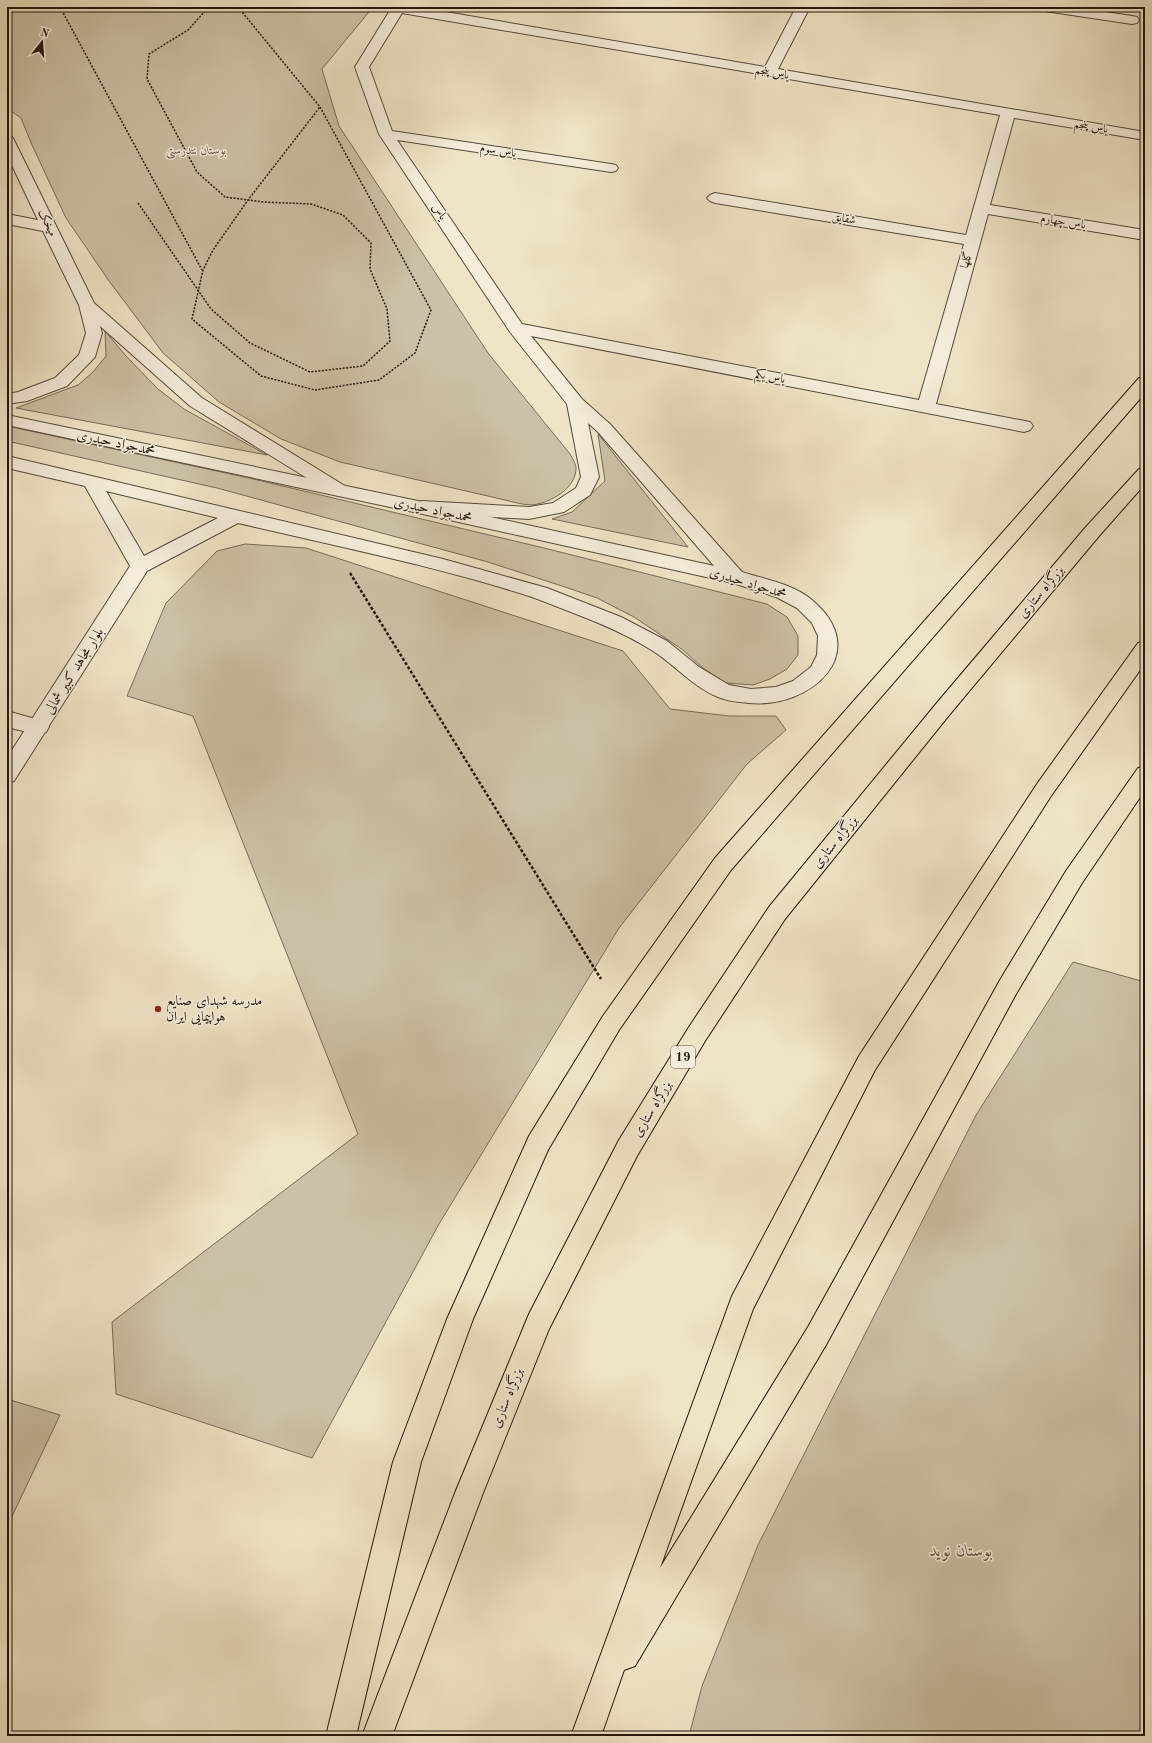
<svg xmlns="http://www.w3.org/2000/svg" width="1152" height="1743" font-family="'Old Standard TT',Amiri,serif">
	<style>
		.green { fill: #ccc1a6; stroke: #766c58 }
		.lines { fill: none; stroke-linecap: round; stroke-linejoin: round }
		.minor-casing { stroke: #544a39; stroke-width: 2 }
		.tertiary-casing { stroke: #544a39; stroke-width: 2 }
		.trunk-casing { stroke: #21160a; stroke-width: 2 }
		.path-far1 { stroke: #21160a; stroke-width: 1.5; stroke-dasharray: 2 1.5; stroke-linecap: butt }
		.path { stroke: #21160a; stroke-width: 2.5; stroke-dasharray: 3 2; stroke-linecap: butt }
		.minor { fill: #f5edda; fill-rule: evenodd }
		.tertiary { fill: #f5edda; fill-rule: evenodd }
		.trunk { fill: #efe4c6; fill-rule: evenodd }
		.poi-dot { fill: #8f2418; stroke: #f5edda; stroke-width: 1.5 }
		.labels { text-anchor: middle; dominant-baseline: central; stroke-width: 3; stroke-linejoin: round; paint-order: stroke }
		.far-street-label { font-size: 12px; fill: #21160a; stroke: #f5edda }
		.far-park-label { font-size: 12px; font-style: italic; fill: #5d5241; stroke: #f5edda }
		.shield { fill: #f5edda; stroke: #615648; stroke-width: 1 }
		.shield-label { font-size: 13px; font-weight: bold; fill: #21160a }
		.street-label { font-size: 14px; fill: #21160a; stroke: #f5edda }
		.poi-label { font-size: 14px; fill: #21160a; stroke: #f5edda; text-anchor: start }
		.near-park-label { font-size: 17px; font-style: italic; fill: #5d5241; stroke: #f5edda }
	</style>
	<rect width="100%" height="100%" fill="#efe4c6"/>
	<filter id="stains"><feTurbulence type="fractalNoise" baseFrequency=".005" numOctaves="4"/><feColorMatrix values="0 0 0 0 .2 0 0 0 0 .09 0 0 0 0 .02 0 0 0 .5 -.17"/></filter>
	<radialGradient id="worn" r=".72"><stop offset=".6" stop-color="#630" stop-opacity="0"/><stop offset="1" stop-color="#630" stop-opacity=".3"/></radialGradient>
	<!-- green -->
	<g class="green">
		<path d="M7,7H373L322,69L339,126L488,353L570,454C572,458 576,464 576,468C576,489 550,503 532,505C524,505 513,502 505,500L340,462L281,439L219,402L163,353L109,281L66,218L32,145L21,118L7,108Z"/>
		<path d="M105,331L126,356L158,389L184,409L267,455L16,408L78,385L93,372L106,356Z"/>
		<path d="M7,426L249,478L544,548L767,604L787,617L798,636V655L787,669L770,679L753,685L726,683L703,668L683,650L634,617L597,598L568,588L488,562L217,488L7,441Z"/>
		<path d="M598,434L688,547L552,519L572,512L605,481Z"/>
		<path d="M245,544L306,548L623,651L670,709L729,716H776L786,730L747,764L619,928L439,1224L312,1458L116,1394L112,1322L358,1134L193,716L127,696L166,603L217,551Z"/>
		<path d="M1073,962L1145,982V1736H689L702,1686L758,1545L976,1115Z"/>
		<path d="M7,1399L60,1415L7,1527Z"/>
	</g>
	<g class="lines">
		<!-- minor casing -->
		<g class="minor-casing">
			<g id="minor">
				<path d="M392,7H417L765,67L796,7H810L778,69L1145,132V140L1014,118L990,205L1145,230V240L988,214L936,404L1030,422L1033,426L1030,430L1024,432L531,336L582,399L610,424L742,572L745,577L742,582L735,584L728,582L598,432L588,423L599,477L590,495L564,512L529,519L422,513L416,511L413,507L416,503L422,501L529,507L553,503L576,488L581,477L567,404L510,332L379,134L355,67ZM402,13L1000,115L966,235L715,193L710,195L707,198L710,201L715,203L964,244L919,400L522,324L397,140L611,172L616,171L618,168L616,165L611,164L392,131L369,67Z"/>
				<path d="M1038,7H1072L1132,16L1137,17L1139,20L1137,23L1132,24L1045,11L1040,10Z"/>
				<path d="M7,136L12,137L14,140L94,303L202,398L345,486L348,490L345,494L339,496L333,494L190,406L100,326L102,333L95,357L67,386L27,401L7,404V394L18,392L55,378L79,355L86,333L79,305L43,231L7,224V214L38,220L7,155Z"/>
				<path d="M7,711L46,722L49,727L46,732L39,735L7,727Z"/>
			</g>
		</g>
		<!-- tertiary casing -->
		<g class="tertiary-casing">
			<path id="tertiary" d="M7,415L418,501L742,572C764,579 794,584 812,600C874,652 811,709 749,703C739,702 727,701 718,697C693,687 675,665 653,651C636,640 615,630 596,622C575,614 554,605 532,597C436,566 336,546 238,523L147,571L14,781L7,783V758L130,566L85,486L7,468V456L443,559L547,588L621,617L667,641L699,667L729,685L751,689L776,687L793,681L811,667L817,655L818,636L812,623L797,608L776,597L733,583L418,513L7,425ZM106,491L218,518L144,556Z"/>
		</g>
		<!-- trunk casing -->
		<g class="trunk-casing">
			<g id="trunk">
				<path d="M1145,377V393L731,870L619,1030L548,1150L473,1319L421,1462L356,1736H326L393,1462L447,1319L529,1136L603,1016L715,858L1139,378Z"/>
				<path d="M1145,467V484L1099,536L950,714L785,919L705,1041L637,1156L549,1329L483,1493L392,1736H362L455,1493L529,1314L619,1140L689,1027L769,907L936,704L1085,528L1139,469Z"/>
				<path d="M1145,641V663L1051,796L875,1070L753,1309L660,1568L808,1327L1000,980L1066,871L1138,768L1145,766V790L1082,883L1016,994L826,1345L635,1666L624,1670L601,1736H571L732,1296L859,1056L1037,784L1138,643Z"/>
			</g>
		</g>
		<!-- path-far1 -->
		<g class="path-far1">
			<path d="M60,7L202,270"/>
			<path d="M238,7L320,107"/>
			<path d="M320,107L431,310L415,353L379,380L315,390L261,376L192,319L203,270L213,250L248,200Z"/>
			<path d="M138,203L211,309L250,343L310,372L363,366L390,341L387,309L370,269L371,243L343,215L311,204L264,202L225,197L197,172L147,79L149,54L188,30L206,10L204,7"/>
		</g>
		<!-- path -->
		<path class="path" d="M350,573L601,979"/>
		<!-- minor -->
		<use href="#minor" class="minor"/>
		<!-- tertiary -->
		<use href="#tertiary" class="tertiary"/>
		<!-- trunk -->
		<use href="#trunk" class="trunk"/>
	</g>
	<!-- markers -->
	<circle class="poi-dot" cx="158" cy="1009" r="4"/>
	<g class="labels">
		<!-- far-street labels -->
		<g class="far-street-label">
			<text transform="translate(772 73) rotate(10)">یاس پنجم</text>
			<text transform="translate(1091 127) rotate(10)">یاس پنجم</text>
			<text transform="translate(498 151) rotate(9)">یاس سوم</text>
			<text transform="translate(439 212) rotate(56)">یاس</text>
			<text transform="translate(844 219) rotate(9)">شقایق</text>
			<text transform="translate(1063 222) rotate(9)">یاس چهارم</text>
			<text transform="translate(47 223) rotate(64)">میخک</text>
			<text transform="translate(967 260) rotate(-74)">گلها</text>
			<text transform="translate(770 377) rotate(11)">یاس یکم</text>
		</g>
		<!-- far-park labels -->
		<g class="far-park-label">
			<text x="196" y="151">بوستان نتدرستی</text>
		</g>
		<!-- shield labels -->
		<rect class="shield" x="671" y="1046" width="24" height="22" rx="3"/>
		<g class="shield-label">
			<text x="683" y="1057">19</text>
		</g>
		<!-- street labels -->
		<g class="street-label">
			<text transform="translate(116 443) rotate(12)">محمدجواد حیدری</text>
			<text transform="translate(433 510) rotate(12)">محمدجواد حیدری</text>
			<text transform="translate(748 583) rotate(17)">محمدجواد حیدری</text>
			<text transform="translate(1041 592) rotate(-50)">بزرگراه ستاری</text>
			<text transform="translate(74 671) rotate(-58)">بلوار مجاهد کبیر شمالی</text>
			<text transform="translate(835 842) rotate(-51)">بزرگراه ستاری</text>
			<text transform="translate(652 1109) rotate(-59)">بزرگراه ستاری</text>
			<text transform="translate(507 1398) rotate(-68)">بزرگراه ستاری</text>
		</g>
		<!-- poi labels -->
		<g class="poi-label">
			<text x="166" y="1001">مدرسه شهدای صنایع<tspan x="166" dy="16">هواپیمایی ایران</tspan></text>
		</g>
		<!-- near-park labels -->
		<g class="near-park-label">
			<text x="961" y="1551">بوستان نوید</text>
		</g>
	</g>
	<!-- margin -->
	<rect width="1152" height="1743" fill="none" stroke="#efe4c6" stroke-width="24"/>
	<rect x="8" y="8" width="1136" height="1727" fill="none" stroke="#21160a" stroke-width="2"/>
	<rect x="12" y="12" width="1128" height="1719" fill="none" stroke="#21160a"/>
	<!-- north arrow -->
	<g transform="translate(42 42) rotate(17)" stroke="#f5edda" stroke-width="3" paint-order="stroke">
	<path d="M0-3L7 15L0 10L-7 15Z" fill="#21160a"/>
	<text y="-6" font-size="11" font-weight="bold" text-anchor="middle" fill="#21160a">N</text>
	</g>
	<rect width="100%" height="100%" filter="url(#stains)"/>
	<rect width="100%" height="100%" fill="url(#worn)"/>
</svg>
